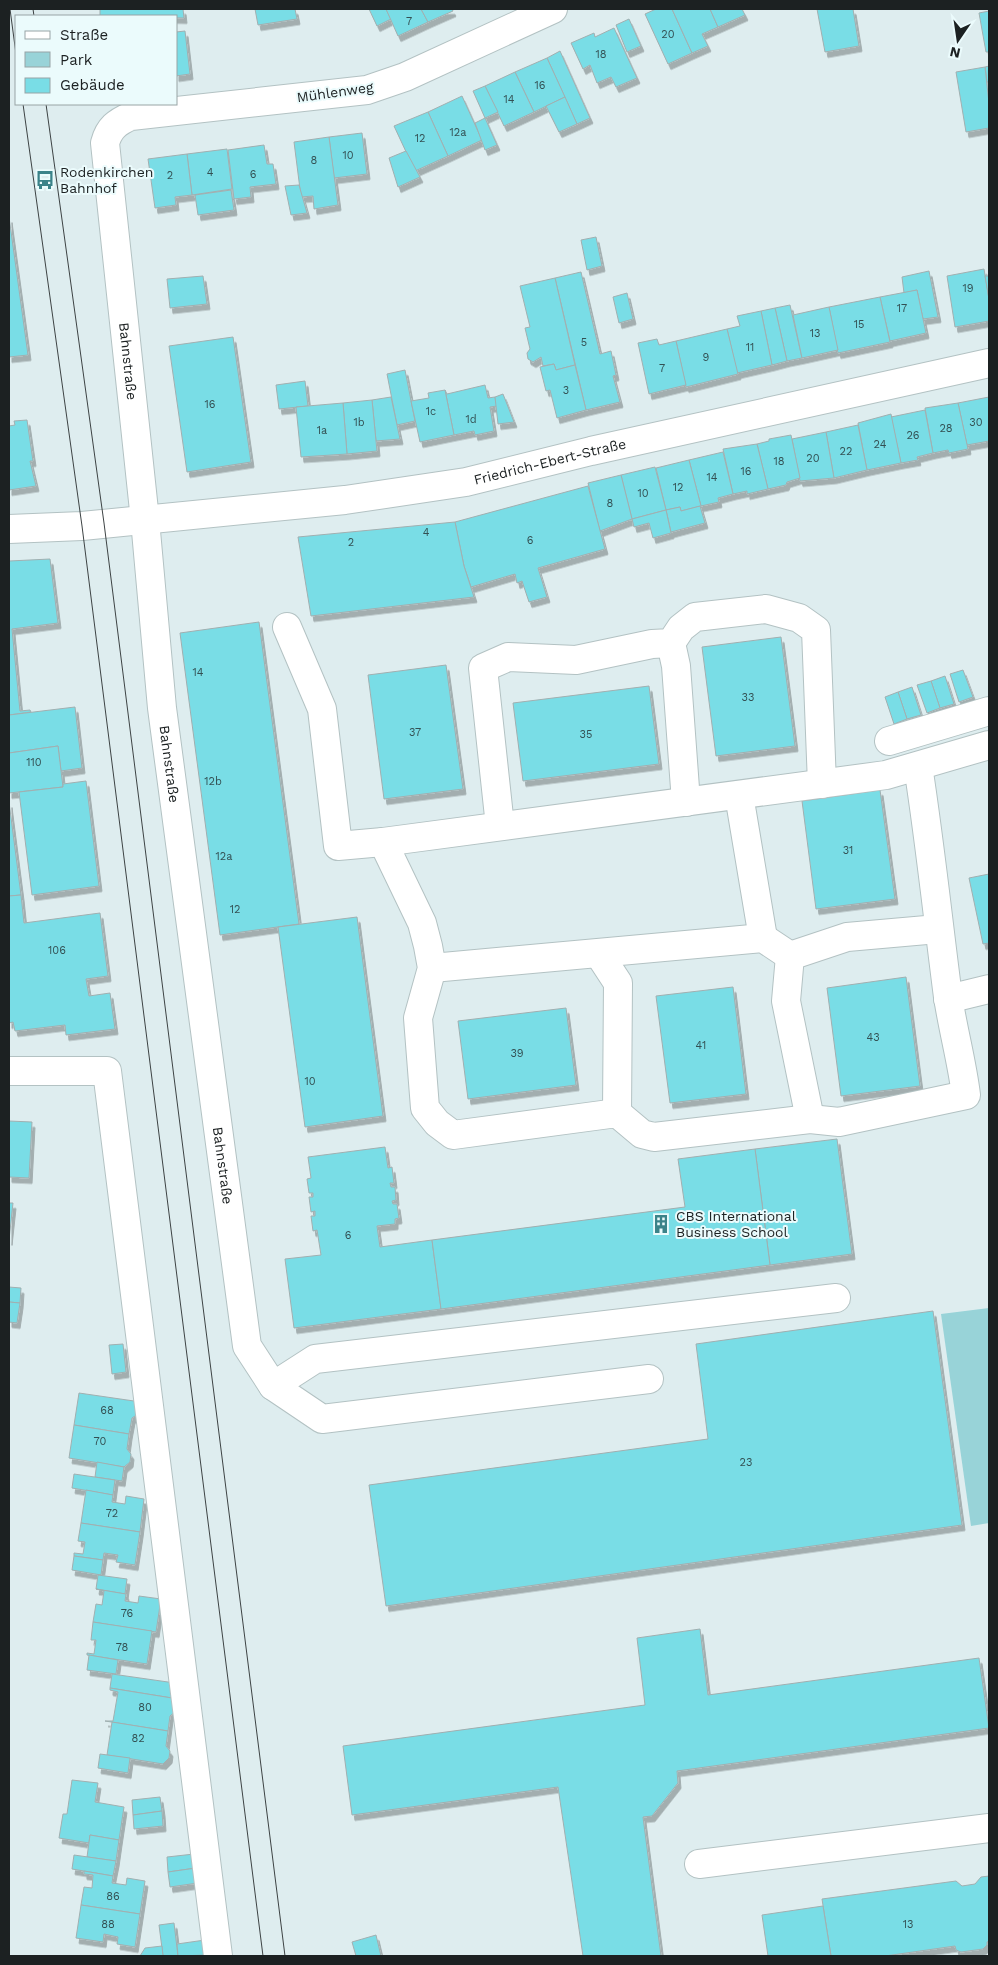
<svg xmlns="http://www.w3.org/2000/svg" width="998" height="1965" font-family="'Work Sans',sans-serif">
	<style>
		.green { fill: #98d3d8 }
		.building { fill: #79dde6; stroke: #a1afb0; filter: url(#shadow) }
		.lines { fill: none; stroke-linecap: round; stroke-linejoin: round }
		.minor-casing { stroke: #b3c2c3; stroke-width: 30 }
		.major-casing { stroke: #b3c2c3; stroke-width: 30 }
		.minor { stroke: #fff; stroke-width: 28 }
		.major { stroke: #fff; stroke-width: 28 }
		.tram { stroke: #3d4344; stroke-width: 1 }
		.labels { text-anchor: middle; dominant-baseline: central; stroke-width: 4; stroke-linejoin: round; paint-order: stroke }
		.number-label { font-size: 11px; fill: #335053 }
		.street-label { font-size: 14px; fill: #1c2122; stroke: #ebfbfc }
		.poi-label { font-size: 14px; fill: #1c2122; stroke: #ebfbfc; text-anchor: start }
	</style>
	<defs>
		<filter id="shadow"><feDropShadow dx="3" dy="5.5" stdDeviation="0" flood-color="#0004"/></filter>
	</defs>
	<rect width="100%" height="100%" fill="#deedef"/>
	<!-- green -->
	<path class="green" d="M989,1308V1523L971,1526L941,1314Z"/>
	<!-- building -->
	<g class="building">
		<path d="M100,9H183L184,18L100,16Z"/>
		<path d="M255,9H295L297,19L258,25Z"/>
		<path d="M369,9H386L391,19L377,26Z"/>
		<path d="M386,9H421L428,22L398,36Z"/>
		<path d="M421,9H452L453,11L428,22Z"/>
		<path d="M656,9H672L692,53L668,64L645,14Z"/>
		<path d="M672,9H710L718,27L702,34L708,46L692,53Z"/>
		<path d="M710,9H742L745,15L718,27Z"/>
		<path d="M817,9H853L859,46L825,52Z"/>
		<path d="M989,11V52H986L979,13Z"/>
		<path d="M629,19L641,46L627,52L616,25Z"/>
		<path d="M614,28L637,78L616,87L611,77L597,83L590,65L583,69L571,43L594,33L595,37Z"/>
		<path d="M185,31L190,74L176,76V32Z"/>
		<path d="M560,51L590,118L577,124L547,58Z"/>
		<path d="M547,58L565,97L534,112L515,72Z"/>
		<path d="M989,66V82H987L985,67Z"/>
		<path d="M985,67L989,103V128L966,132L956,72Z"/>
		<path d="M515,72L534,112L504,126L485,86Z"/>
		<path d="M485,86L498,112L485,118L473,91Z"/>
		<path d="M462,96L482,140L448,156L428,112Z"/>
		<path d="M565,97L577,124L559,132L546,106Z"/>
		<path d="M428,112L448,156L415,171L394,126Z"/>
		<path d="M485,118L497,145L485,150L475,123Z"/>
		<path d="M362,133L367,174L334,178L329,137Z"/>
		<path d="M329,137L338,205L314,209L313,196L301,197L294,142Z"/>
		<path d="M264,145L267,164H273L276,184L250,187L251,197L234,199L228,150Z"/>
		<path d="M227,149L232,189L192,195L187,154Z"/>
		<path d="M406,151L420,177L398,187L389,158Z"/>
		<path d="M187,154L192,195L175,197L176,205L155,208L148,159Z"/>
		<path d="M299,185L307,213L291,215L285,186Z"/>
		<path d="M231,190L234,210L198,215L195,195Z"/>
		<path d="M9,217L28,355L9,357Z"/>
		<path d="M596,237L602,266L587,270L581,240Z"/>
		<path d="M984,269L989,299V321L955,327L947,276Z"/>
		<path d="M929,271L938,317L923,319L917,290L904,293L902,277Z"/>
		<path d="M581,272L600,354L611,351L616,375L613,376L620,402L586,410L555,278Z"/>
		<path d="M203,276L207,304L170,308L167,279Z"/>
		<path d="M985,276H989V299Z"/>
		<path d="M555,278L575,365L556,370L554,364L543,366L541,357L533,362L528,359L527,353L530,349L525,328L530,327L520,286Z"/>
		<path d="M917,290L926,333L890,341L880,297Z"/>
		<path d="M627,293L633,319L619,323L613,297Z"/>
		<path d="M880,297L890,342L838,353L829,307Z"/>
		<path d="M790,305L802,358L787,361L775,308Z"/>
		<path d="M829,307L838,350L802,358L793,315Z"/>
		<path d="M775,308L787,361L772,365L761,311Z"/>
		<path d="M761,311L772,365L737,373L727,329L740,326L737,316Z"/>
		<path d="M727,329L738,374L686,387L676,341Z"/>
		<path d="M233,337L251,462L187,472L169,346Z"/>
		<path d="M657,339L659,345L676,341L686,385L649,394L638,343Z"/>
		<path d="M554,364L556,370L575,365L586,410L557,418L550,390L546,391L540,367Z"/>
		<path d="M405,370L415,421L397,425L387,374Z"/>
		<path d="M305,381L308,406L279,409L276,385Z"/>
		<path d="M485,385L488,398L495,397L497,406L490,407L494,431L475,435L474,431L454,435L445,390L447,394Z"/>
		<path d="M445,390L454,435L420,442L411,401L429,398L428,393Z"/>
		<path d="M503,394L514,422L498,424L495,397Z"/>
		<path d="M391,397L400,439L376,441L372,400Z"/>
		<path d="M989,397V441L967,445L958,403Z"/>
		<path d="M372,400L377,451L347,454L343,403Z"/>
		<path d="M343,403L347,454L301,457L296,407Z"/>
		<path d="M958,403L968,449L949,453L948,450L933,453L925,408Z"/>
		<path d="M925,410L933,453L917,457L918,460L901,463L891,417Z"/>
		<path d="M891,414L901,463L867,470L858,423Z"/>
		<path d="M27,420L33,461H30L36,486L9,490V426L15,425L14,421Z"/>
		<path d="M858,425L867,470L834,478L826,432Z"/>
		<path d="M826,432L834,478L800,481L792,439Z"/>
		<path d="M791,435L800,478L787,482L786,485L768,489L757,444L769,441V439Z"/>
		<path d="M757,444L768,489L747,494V491L733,494L723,449Z"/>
		<path d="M723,452L733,494L718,498L719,502L701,506L689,460Z"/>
		<path d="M689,460L701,506L681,511L680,507L666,510L656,468Z"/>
		<path d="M655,467L666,510L632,519L621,475Z"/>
		<path d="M621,475L632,519L600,531L588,483Z"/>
		<path d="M588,486L605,549L538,568L547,597L529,602L522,581L517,583L515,574L471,587L464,566L455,522Z"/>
		<path d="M700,506L705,523L671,532L666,510L680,507L681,511Z"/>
		<path d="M666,510L671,533L653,538L649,523L634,527L632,519Z"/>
		<path d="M455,522L464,566L474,597L311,616L298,537Z"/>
		<path d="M50,559L58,623L12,629L20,711L30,710L31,712L9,715V561Z"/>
		<path d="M259,622L299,924L220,935L180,633Z"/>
		<path d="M781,637L795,746L716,756L702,647Z"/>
		<path d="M446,665L463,789L384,799L368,675Z"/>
		<path d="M963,670L973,697L959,702L950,674Z"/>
		<path d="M945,676L954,704L940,708L931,681Z"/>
		<path d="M931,681L940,708L927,713L917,685Z"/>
		<path d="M649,686L659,764L523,781L513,703Z"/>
		<path d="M912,687L921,715L907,719L898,692Z"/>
		<path d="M898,692L907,719L894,724L885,697Z"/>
		<path d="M75,707L82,768L61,771L58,746L9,753V715Z"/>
		<path d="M58,746L63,787L9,793V753Z"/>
		<path d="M86,781L99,886L32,895L19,792L63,787V784Z"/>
		<path d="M880,790L895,899L816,909L802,801Z"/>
		<path d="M9,802L21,895L9,896Z"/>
		<path d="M989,874V943L983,944L969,878Z"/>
		<path d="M21,895L24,923L100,913L108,976L86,979L89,996L110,993L115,1029L66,1035L65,1025L15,1031L13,1022L9,1023V896Z"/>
		<path d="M357,917L383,1116L305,1127L278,927Z"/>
		<path d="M906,977L920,1086L841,1096L827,988Z"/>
		<path d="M733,987L746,1094L670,1103L656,996Z"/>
		<path d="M566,1008L576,1085L468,1099L458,1021Z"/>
		<path d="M9,1121L32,1122L29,1178L9,1177Z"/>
		<path d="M837,1139L852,1254L770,1265L755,1149Z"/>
		<path d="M385,1147L388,1168L392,1167L394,1183H390L391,1187H395L396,1200L392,1201L393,1204H397L399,1218L395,1219V1224L377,1226L380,1247L432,1240L441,1309L294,1328L285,1259L321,1255L317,1230L313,1231L311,1216H315V1211L311,1212L309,1197H313V1193H309L307,1179L311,1178L308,1157Z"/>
		<path d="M755,1149L770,1265L441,1309L432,1240L685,1207L678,1159Z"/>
		<path d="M9,1203H13L9,1240Z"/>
		<path d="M9,1287L21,1288L20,1303L9,1302Z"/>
		<path d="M9,1302L20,1303L17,1323L9,1322Z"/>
		<path d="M933,1311L962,1525L386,1606L369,1485L708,1439L696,1344Z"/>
		<path d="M123,1344L126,1372L112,1374L109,1345Z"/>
		<path d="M79,1393L134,1401L139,1406L138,1414L132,1418L129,1434L74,1425Z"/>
		<path d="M74,1425L129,1434L127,1449L131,1454L130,1462L124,1467L69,1458Z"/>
		<path d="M97,1462L124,1467L122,1481L95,1477Z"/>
		<path d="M74,1474L115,1480L113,1495L72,1488Z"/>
		<path d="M86,1490L113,1495L112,1502L125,1504L126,1496L144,1499L140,1532L81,1523Z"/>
		<path d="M81,1523L140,1532L135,1565L116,1562L118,1555L104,1553L103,1560L74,1556V1553L83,1554L85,1542L78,1541Z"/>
		<path d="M74,1556L103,1560L101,1575L72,1570Z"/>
		<path d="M98,1575L127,1579L125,1594L96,1589Z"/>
		<path d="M96,1589L126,1594L125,1601L138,1603L139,1596L161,1599L156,1632L93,1622L96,1604L102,1605L104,1591Z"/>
		<path d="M93,1622L152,1631L147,1664L87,1655V1653L94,1654L96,1640H91Z"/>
		<path d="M700,1629L708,1695L979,1658L989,1728L677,1771L678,1783L652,1816L643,1817L661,1956H583L558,1787L352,1815L343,1746L645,1705L637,1638Z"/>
		<path d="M89,1655L118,1660L116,1674L87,1670Z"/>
		<path d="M112,1674L175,1683L172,1698L110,1688Z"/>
		<path d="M110,1688L172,1698L175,1712L170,1716L168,1731L105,1721H113L118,1692L110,1690Z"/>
		<path d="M112,1722L168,1731L166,1746L170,1751L169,1758L163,1764L107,1755Z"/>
		<path d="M100,1754L130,1758L128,1773L98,1768Z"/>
		<path d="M72,1780L98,1783L95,1802L124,1807L119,1840L90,1835L89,1843L59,1838L63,1814H67Z"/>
		<path d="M160,1797L162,1811L133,1815L132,1800Z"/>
		<path d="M162,1811L163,1826L134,1829L133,1815Z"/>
		<path d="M90,1835L119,1840L116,1861L87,1857Z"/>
		<path d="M194,1854L196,1868L168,1872L167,1857Z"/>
		<path d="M74,1855L116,1861L113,1876L72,1869Z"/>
		<path d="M196,1868L198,1883L170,1887L168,1872Z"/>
		<path d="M84,1871L113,1876L112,1883L126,1885L127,1878L145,1881L140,1914L81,1905L84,1887L92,1888L93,1875L84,1874Z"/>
		<path d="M989,1876V1941L987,1942V1945L983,1949L961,1952L956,1950L955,1946L885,1956H831L822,1899L956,1881L962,1886L975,1884L981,1877Z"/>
		<path d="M81,1905L140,1914L135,1947L117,1944L118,1937L104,1934L103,1942L76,1938Z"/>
		<path d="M823,1906L831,1956H768L762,1915Z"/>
		<path d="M174,1923L178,1956H163L159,1925Z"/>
		<path d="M376,1935L381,1956H356L352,1942Z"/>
		<path d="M205,1940L207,1955L178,1956L177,1944Z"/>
		<path d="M162,1946L163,1956H140L145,1948Z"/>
	</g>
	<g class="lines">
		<!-- minor casing -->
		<g class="minor-casing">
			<g id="minor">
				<path id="s1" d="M553,9L405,77L367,90L131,116C117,122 109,128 105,143L145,520L162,708L247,1346L273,1386L322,1419L649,1379"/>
				<path d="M287,627L322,709L338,846L383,842"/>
				<path d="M671,643L676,666L686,802"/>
				<path d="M889,741L989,711"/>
				<path d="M918,766C930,843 938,920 948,997C953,1030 962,1062 966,1095L839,1122L810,1119L654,1137L642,1134L617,1113L453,1135L437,1123L425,1108L418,1018L432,968L428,946L422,923L383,842L886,775L989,745"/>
				<path d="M739,795L763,938"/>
				<path d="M500,826L483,668L508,657L576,660L652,644L671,643L681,628L695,617L766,609L799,618L816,630L822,784"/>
				<path d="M599,954L618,983L617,1113"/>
				<path d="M432,968L763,938L790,956"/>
				<path d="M948,999L989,989"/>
				<path d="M9,1071H107L218,1956"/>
				<path d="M810,1119L786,1001L790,956L847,937L938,929"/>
				<path d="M273,1386L315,1359L836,1298"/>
				<path d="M699,1864L989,1828"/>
			</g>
		</g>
		<!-- major casing -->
		<g class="major-casing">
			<g id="major">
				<path id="s2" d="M9,529L82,526L345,500L466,482L591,451L989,363"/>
			</g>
		</g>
		<!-- minor -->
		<use href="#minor" class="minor"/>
		<!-- major -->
		<use href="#major" class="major"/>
		<!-- tram -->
		<g class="tram">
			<path d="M10,9L16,54"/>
			<path d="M33,9L34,16"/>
			<path d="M23,104L82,526L263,1956"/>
			<path d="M46,104L104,523L285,1956"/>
		</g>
	</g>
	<!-- icons -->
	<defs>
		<g id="bus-bare" transform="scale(1.5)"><path d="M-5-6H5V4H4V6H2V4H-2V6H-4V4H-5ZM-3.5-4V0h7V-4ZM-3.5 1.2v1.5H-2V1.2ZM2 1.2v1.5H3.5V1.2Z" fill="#3b8389" stroke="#ebfbfc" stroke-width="2.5" paint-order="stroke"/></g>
		<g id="building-bare" transform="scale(1.5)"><path d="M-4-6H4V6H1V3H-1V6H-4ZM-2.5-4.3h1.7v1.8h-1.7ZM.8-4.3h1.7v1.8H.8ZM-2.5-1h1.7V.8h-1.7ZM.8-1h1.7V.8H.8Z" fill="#3b8389" stroke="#ebfbfc" stroke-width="2.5" paint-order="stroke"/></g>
	</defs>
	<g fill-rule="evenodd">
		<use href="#bus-bare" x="45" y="180"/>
		<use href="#building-bare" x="661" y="1224"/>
	</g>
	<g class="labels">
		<!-- number labels -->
		<g class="number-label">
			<text x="409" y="21">7</text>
			<text x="668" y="34">20</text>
			<text x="601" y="54">18</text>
			<text x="540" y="85">16</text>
			<text x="509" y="99">14</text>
			<text x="458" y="132">12a</text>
			<text x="420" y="138">12</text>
			<text x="348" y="155">10</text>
			<text x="314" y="160">8</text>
			<text x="210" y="172">4</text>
			<text x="253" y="174">6</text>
			<text x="170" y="175">2</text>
			<text x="968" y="288">19</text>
			<text x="902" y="308">17</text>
			<text x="859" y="324">15</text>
			<text x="815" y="333">13</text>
			<text x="584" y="342">5</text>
			<text x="750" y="347">11</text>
			<text x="706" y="357">9</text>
			<text x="662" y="368">7</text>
			<text x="566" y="390">3</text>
			<text x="210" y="404">16</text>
			<text x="431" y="411">1c</text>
			<text x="471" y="419">1d</text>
			<text x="359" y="422">1b</text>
			<text x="976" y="422">30</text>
			<text x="946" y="428">28</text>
			<text x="322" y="430">1a</text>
			<text x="913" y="435">26</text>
			<text x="880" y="444">24</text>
			<text x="846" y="451">22</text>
			<text x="813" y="458">20</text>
			<text x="779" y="461">18</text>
			<text x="746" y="471">16</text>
			<text x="712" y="477">14</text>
			<text x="678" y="487">12</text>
			<text x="643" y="493">10</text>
			<text x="610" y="503">8</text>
			<text x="426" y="532">4</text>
			<text x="530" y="540">6</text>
			<text x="351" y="542">2</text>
			<text x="198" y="672">14</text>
			<text x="748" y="697">33</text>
			<text x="415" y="732">37</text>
			<text x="586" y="734">35</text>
			<text x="34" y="762">110</text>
			<text x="213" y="781">12b</text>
			<text x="848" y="850">31</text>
			<text x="224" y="856">12a</text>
			<text x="235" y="909">12</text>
			<text x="57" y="950">106</text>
			<text x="873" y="1037">43</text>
			<text x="701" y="1045">41</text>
			<text x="517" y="1053">39</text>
			<text x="310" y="1081">10</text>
			<text x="348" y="1235">6</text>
			<text x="107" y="1410">68</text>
			<text x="100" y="1441">70</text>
			<text x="746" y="1462">23</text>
			<text x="112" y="1513">72</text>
			<text x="127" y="1613">76</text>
			<text x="122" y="1647">78</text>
			<text x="145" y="1707">80</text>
			<text x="138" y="1738">82</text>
			<text x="113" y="1896">86</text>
			<text x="108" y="1924">88</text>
			<text x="908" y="1924">13</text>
		</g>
		<!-- street labels -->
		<g class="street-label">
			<text transform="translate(335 92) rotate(-8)">Mühlenweg</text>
			<text stroke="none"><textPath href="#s1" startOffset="699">Bahnstraße</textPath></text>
			<text stroke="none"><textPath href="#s2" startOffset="546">Friedrich-Ebert-Straße</textPath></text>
			<text stroke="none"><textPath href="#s1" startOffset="1104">Bahnstraße</textPath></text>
			<text stroke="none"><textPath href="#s1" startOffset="1509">Bahnstraße</textPath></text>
		</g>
		<!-- poi labels -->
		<g class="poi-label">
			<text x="60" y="172">Rodenkirchen<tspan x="60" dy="16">Bahnhof</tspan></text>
			<text x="676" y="1216">CBS International<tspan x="676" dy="16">Business School</tspan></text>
		</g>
	</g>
	<!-- border -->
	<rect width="998" height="1965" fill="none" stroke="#1c2122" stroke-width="20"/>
	<!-- legend -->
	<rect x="15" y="15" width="162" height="90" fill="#ebfbfc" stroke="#98a4a5"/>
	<rect x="25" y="31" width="25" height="8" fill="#ffffff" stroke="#98a4a5"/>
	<text x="60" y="40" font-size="15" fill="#1c2122">Straße</text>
	<rect x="25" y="52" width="25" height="15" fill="#98d3d8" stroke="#98a4a5"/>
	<text x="60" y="65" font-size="15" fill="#1c2122">Park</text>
	<rect x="25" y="78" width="25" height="15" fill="#79dde6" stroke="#98a4a5"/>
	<text x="60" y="90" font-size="15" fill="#1c2122">Gebäude</text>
	<!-- north arrow -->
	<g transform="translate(958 40) rotate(193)" stroke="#ebfbfc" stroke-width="4" paint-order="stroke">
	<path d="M0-4L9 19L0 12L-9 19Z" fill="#1c2122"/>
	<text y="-8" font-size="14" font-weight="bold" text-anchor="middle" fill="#1c2122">N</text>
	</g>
</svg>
